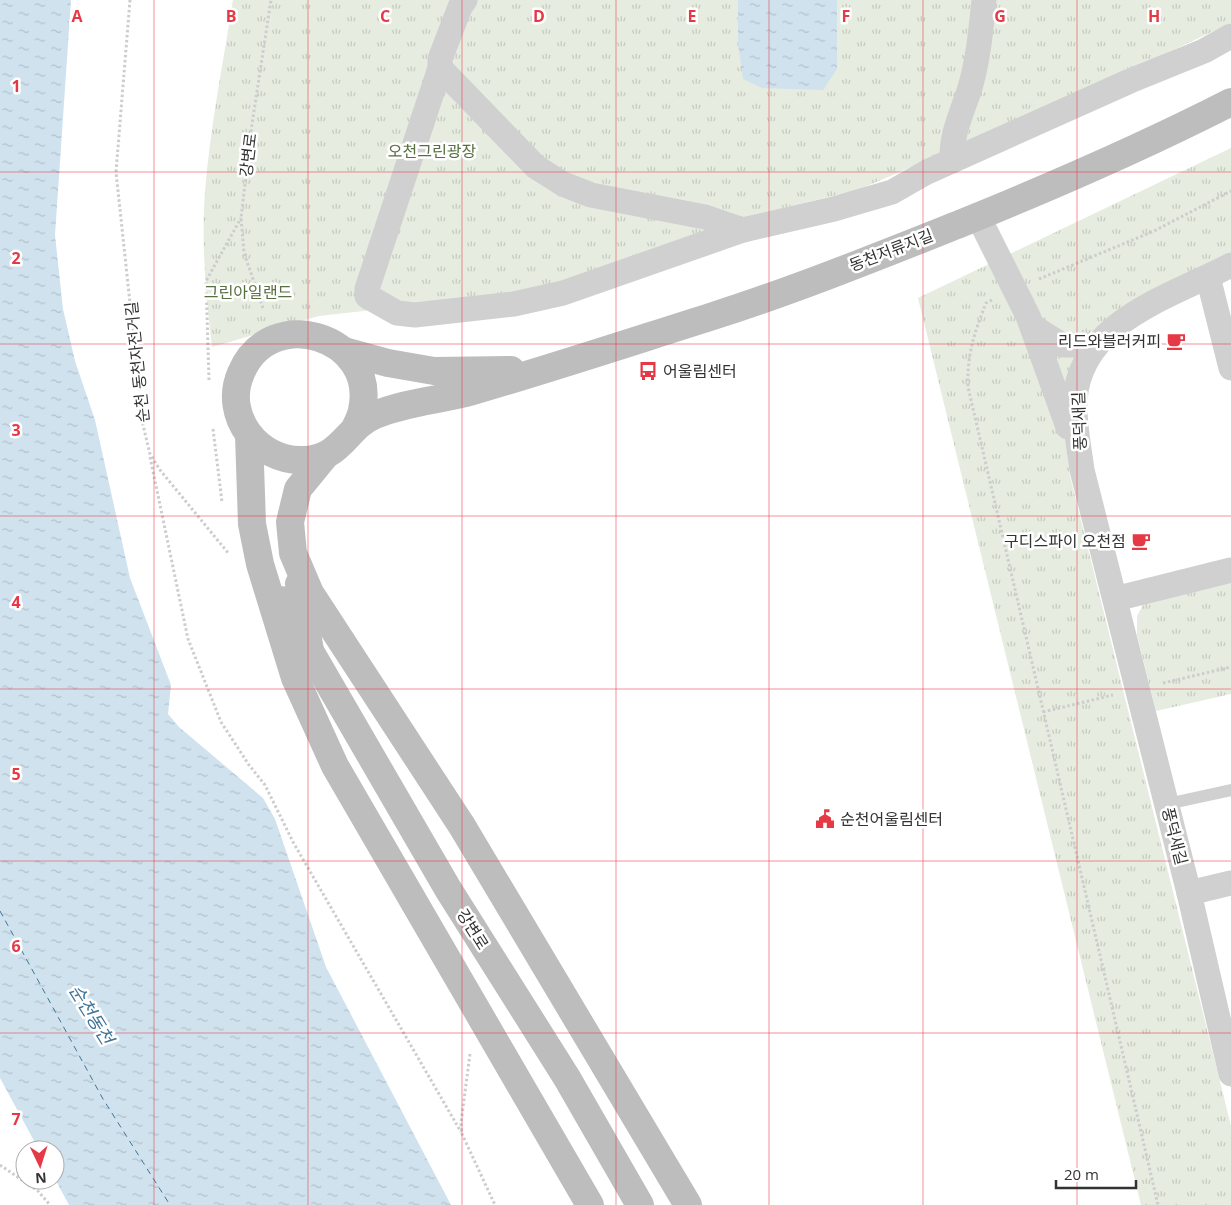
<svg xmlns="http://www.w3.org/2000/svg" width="1231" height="1205" font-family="'Open Sans','Noto Sans KR',sans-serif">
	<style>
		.park { fill: url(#park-tufts) }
		.water { fill: url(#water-ripples) }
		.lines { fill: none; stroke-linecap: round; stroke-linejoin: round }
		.ferry { stroke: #3f7597; stroke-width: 1; stroke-dasharray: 6 5; stroke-linecap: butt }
		.path { stroke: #cdcdcd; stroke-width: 3; stroke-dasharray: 2.5 2.5; stroke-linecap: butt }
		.lane { stroke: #d0d0d0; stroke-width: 12 }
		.street { stroke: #d0d0d0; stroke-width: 25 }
		.secondary { stroke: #bdbdbd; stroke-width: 28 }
		.grid { fill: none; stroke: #e63946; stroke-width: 1; stroke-opacity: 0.55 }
		.labels { text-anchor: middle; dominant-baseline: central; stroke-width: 5; stroke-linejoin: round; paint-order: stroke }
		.park-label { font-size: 16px; fill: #56703f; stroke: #fff }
		.street-label { font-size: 16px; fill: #333; stroke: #fff }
		.poi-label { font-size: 16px; fill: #333; stroke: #fff; text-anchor: end }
		.water-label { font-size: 18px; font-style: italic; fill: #3f7597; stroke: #fff }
		.grid-label { font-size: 16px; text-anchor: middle; font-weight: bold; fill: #e63946; stroke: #fff; stroke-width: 5; stroke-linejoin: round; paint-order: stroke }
	</style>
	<defs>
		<pattern id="park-tufts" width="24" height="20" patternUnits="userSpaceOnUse" patternTransform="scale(1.25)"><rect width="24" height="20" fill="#e6ecdf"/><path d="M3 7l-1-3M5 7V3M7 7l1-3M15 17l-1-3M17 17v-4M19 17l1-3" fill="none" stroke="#c6cbc0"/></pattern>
		<pattern id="water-ripples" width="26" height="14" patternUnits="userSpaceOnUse" patternTransform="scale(1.25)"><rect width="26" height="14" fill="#cfe2ee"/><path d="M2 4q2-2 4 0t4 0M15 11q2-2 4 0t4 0" fill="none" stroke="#b2c2cd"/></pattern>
	</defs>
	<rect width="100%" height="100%" fill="#fff"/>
	<!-- park -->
	<g class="park">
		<path d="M233,0H1231V23L1066,100L858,190L754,215L564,283L488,297L319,316L212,347C206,297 201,243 205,192C210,128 223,64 233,0Z"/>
		<path d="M1231,148V253L1121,309L1065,435L1070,476L1231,1126V1205H1141L918,298Z"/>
		<path d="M1231,575V694L1156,711L1137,635V616L1145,601Z"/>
	</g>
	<!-- water -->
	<g class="water">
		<path d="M0,0H71L55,235L63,309L75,361L95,420L130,578L171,685L168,714L179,727L263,798L275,819L326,967L451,1205H69L55,1179V1150H39L0,1078Z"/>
		<path d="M738,0H837V69L823,90L762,88L743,79L738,43Z"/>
	</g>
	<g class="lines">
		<!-- ferry -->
		<path class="ferry" d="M0,911L103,1099L170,1205"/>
		<!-- path -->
		<g class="path">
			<path d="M130,0L116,172L143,425L150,454L160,470L229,554"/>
			<path d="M1039,279L1154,231L1231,191"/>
			<path d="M992,300L986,303C974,334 967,354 968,387L1158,1205"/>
			<path d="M263,308L244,253L241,218L252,124L271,0"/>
			<path d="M209,380L206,281L241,218"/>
			<path d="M213,429L222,502"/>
			<path d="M150,457L188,639L221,722L249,765L265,785L293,842L461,1132"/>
			<path d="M1163,683L1231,667"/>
			<path d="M1043,712L1113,695"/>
			<path d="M470,1054L461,1123L462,1134L495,1205"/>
			<path d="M0,1165L38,1191L50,1205"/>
		</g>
		<!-- lane -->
		<path class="lane" d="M1167,804L1231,790"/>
		<!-- street -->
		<g class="street">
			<path d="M465,0L460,7L440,59V68L367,289V296L397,313L415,315L514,304L563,293L743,230L834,209L892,192L927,172L1130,81L1204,51L1231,36"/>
			<path d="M440,68L536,167L563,184L591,195L705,217L743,230"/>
			<path d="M952,161C951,135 961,115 969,91C978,62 981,30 984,0"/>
			<path d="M978,216L1028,316L1068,427"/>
			<path d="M1231,265C1173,296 1079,321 1075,401C1074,423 1079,447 1082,470L1189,893L1231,1074"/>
			<path d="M1208,277L1231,368"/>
			<path d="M1032,326L1062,345H1096"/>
			<path d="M1115,599L1231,570"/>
			<path d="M1189,893L1231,883"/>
		</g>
		<!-- secondary -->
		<g class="secondary">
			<path d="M344,351L388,363L434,371L511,370"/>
			<path d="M355,428C358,422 361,416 362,410C378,336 270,303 241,373C222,416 259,462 303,460C342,459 346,427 375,415C406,402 441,400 473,391C552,368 631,342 710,317C795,290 879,256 962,223C1053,186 1143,147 1231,102"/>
			<path d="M249,435L252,524L260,564L295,678L335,766L590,1205"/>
			<path d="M325,456L298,489L290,522L293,553L310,593L462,826L688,1205"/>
			<path d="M281,600L310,651L299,584"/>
			<path d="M310,651L448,889L567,1078L640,1205"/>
		</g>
	</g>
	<!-- grid -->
	<path class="grid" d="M154,0V1205M308,0V1205M462,0V1205M616,0V1205M769,0V1205M923,0V1205M1077,0V1205M0,172H1231M0,344H1231M0,516H1231M0,689H1231M0,861H1231M0,1033H1231"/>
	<!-- icons -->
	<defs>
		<g id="cafe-bare" transform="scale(1.5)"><path d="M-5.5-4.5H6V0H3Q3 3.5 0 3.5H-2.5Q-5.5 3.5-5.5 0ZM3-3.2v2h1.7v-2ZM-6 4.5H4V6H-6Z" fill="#e63946" stroke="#fff" stroke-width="2.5" paint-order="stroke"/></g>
		<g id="bus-bare" transform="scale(1.5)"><path d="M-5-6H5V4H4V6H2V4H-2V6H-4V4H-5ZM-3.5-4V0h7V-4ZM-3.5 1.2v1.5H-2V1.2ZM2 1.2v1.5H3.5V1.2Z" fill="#e63946" stroke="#fff" stroke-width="2.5" paint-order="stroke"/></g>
		<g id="civic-bare" transform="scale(1.5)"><path d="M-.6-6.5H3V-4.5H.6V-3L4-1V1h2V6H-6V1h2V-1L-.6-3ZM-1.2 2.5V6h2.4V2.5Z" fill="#e63946" stroke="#fff" stroke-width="2.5" paint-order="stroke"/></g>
	</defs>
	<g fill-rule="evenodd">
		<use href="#cafe-bare" x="1176" y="341"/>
		<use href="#bus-bare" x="648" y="371"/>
		<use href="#cafe-bare" x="1141" y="541"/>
		<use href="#civic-bare" x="825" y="819"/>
	</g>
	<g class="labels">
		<!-- park labels -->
		<g class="park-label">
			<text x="432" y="151">오천그린광장</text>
			<text x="248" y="292">그린아일랜드</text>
		</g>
		<!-- street labels -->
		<g class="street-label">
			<text transform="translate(248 155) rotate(-83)">강변로</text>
			<text transform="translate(891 250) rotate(-21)">동천저류지길</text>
			<text transform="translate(137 362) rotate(-96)">순천 동천자전거길</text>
			<text transform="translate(1079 421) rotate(-92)">풍덕새길</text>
			<text transform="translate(1175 836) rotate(76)">풍덕새길</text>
			<text transform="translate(473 929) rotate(58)">강변로</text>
		</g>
		<!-- poi labels -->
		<g class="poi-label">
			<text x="1161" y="341">리드와블러커피</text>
			<text x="663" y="371" text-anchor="start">어울림센터</text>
			<text x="1126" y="541">구디스파이 오천점</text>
			<text x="840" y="819" text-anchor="start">순천어울림센터</text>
		</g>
		<!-- water labels -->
		<g class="water-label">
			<text transform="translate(92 1014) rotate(58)">순천동천</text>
		</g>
	</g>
	<g class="grid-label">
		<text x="77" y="22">A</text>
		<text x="231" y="22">B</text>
		<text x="385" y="22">C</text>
		<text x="539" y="22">D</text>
		<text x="692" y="22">E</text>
		<text x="846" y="22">F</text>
		<text x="1000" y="22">G</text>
		<text x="1154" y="22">H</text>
		<text x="16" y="92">1</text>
		<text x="16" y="264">2</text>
		<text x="16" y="436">3</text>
		<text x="16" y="608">4</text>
		<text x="16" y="780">5</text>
		<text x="16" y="952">6</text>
		<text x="16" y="1125">7</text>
	</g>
	<!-- north arrow -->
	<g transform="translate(40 1165) rotate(176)"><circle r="24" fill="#ffffff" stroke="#adadad"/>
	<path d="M0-4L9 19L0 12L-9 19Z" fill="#e63946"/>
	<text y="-8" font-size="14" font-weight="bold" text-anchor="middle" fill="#333333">N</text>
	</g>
	<!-- scale -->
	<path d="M1056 1180v8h80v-8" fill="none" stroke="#333333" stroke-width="2.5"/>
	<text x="1064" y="1180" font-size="15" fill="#333333" stroke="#ffffff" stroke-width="4" paint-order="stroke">20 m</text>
</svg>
